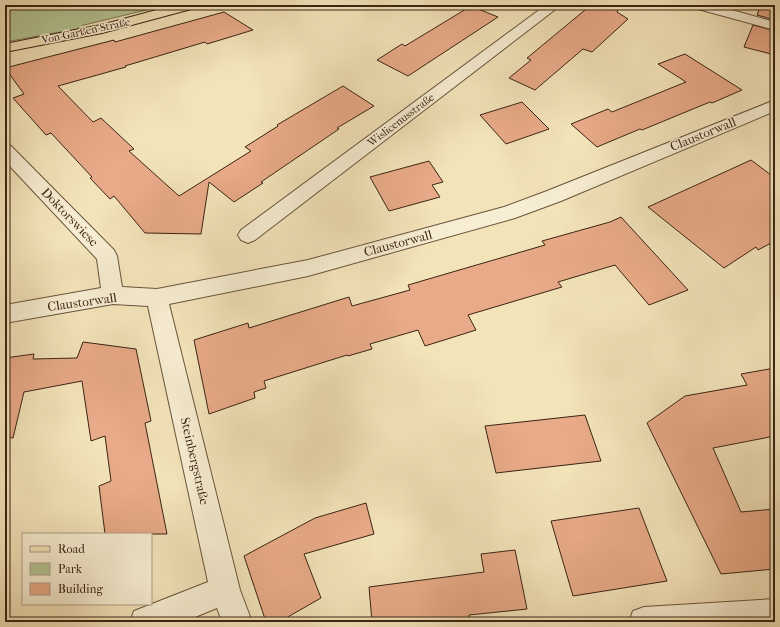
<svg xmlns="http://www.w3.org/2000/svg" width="780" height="627" font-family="'IM FELL French Canon',serif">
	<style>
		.green { fill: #b5c594; stroke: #787454 }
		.building { fill: #e8aa88; stroke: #3a2413 }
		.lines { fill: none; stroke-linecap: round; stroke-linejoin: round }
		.minor-casing { stroke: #68543c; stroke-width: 2 }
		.major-casing { stroke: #3a2413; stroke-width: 2 }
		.minor { fill: #f7edd2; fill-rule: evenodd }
		.major { fill: #f3e3b9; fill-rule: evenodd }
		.labels { text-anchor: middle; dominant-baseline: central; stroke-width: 3; stroke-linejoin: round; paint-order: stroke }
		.far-street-label { font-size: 11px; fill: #3a2413; stroke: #f7edd2 }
		.street-label { font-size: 13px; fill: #3a2413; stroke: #f7edd2 }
	</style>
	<rect width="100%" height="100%" fill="#f3e3b9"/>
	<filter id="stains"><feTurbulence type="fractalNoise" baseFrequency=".005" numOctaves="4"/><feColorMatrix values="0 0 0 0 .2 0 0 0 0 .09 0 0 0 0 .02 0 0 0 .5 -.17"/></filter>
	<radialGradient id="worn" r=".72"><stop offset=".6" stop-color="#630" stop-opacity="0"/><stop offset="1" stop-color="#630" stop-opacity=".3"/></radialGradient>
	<!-- green -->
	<path class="green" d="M5,5H167L84,25L77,29L5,42Z"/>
	<!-- building -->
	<g class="building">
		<path d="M591,5H620L617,12L628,19L592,52L583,49L535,90L509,78L531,60L527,58Z"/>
		<path d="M761,5H775V20L757,15Z"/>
		<path d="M471,6L498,17L408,76L377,60L402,44L405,46Z"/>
		<path d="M224,12L253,30L207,44L205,42L125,66L126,67L58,86L93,122L101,118L134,149L129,151L179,196L251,151L245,147L278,126L277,125L343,86L374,106L337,128L339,129L261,182L263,183L234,202L209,182L201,234L145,233L114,196L110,199L90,178L92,177L51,133L46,135L13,98L24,94L5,68L114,40L115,42Z"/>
		<path d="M753,25L775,31V55L744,47Z"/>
		<path d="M685,54L742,90L712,103L710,102L642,130L640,129L597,147L571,124L608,109L612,112L686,82L658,64Z"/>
		<path d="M522,102L549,129L506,144L480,115Z"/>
		<path d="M751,160L775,178V241L758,250L756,247L724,268L648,207Z"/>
		<path d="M429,161L443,182L432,185L440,197L389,211L370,177Z"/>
		<path d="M621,217L688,290L649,305L615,265L558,282L562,287L468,315L476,330L425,346L418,330L370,344L372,349L348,356L347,355L264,381L266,388L254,392L255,398L209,414L194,340L248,323L249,328L349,297L352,306L410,290L408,285L545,245L542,241L610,222Z"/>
		<path d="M83,342L136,349L151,421L145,423L167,534H105L99,486L111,481L105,436L91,441L82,381L24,392L13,438L5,437V358L34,354L33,359L77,358Z"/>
		<path d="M775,368V436L713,448L741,512L775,509V569L721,574L647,423L685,396L747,385L741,374Z"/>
		<path d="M585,415L601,461L496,473L485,426Z"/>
		<path d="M366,503L374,534L304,554L321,598L279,622H266L244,556L315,518Z"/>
		<path d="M639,508L667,581L573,596L551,521Z"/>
		<path d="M515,550L527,609L469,615L470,622H372L369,587L484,572L481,554Z"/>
	</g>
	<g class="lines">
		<!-- minor casing -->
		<g class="minor-casing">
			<g id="minor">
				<path d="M546,5H561L255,240L248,243L241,240L238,235L241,230Z"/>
				<path d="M692,5H714L775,22V30L694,8Z"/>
				<path d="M775,100V111L561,201L515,218L308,276L169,304L240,590L252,622H222L217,608L183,622H130L134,611L208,582L148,306L113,304L5,323V305L101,288L97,259L5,161V144L11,146L114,250L117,256L122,287L157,289L308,260L504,207L547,191Z"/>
				<path d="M775,599V622H629L633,611L644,607Z"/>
			</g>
		</g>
		<!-- major casing -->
		<g class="major-casing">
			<path id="major" d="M175,5H197L195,8L102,33L5,52V44L101,25Z"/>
		</g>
		<!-- minor -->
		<use href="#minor" class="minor"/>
		<!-- major -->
		<use href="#major" class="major"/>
	</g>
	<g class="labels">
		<!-- far-street labels -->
		<g class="far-street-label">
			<text transform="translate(86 31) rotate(-12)">Von-Garßen-Straße</text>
			<text transform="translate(401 120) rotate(-37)">Wislicenusstraße</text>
		</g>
		<!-- street labels -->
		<g class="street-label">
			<text transform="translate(703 134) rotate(-22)">Claustorwall</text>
			<text transform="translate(70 217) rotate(46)">Doktorswiese</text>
			<text transform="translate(398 243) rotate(-15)">Claustorwall</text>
			<text transform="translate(82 302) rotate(-8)">Claustorwall</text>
			<text transform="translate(195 461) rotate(77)">Steinbergstraße</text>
		</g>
	</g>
	<!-- margin -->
	<rect width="780" height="627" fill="none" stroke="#f3e3b9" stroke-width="20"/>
	<rect x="6" y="6" width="768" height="615" fill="none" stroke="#3a2413" stroke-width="2"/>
	<rect x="10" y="10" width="760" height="607" fill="none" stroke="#3a2413"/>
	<!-- legend -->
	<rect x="22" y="533" width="130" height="72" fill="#f7edd2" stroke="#ab9d86"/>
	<rect x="30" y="546" width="20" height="6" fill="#f3e3b9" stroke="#ab9d86"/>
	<text x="58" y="553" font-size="12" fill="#3a2413">Road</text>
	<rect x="30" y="563" width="20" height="12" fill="#b5c594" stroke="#ab9d86"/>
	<text x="58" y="573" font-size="12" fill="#3a2413">Park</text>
	<rect x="30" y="583" width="20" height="12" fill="#e8aa88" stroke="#ab9d86"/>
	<text x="58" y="593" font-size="12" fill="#3a2413">Building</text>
	<rect width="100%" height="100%" filter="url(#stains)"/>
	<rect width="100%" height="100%" fill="url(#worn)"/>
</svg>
